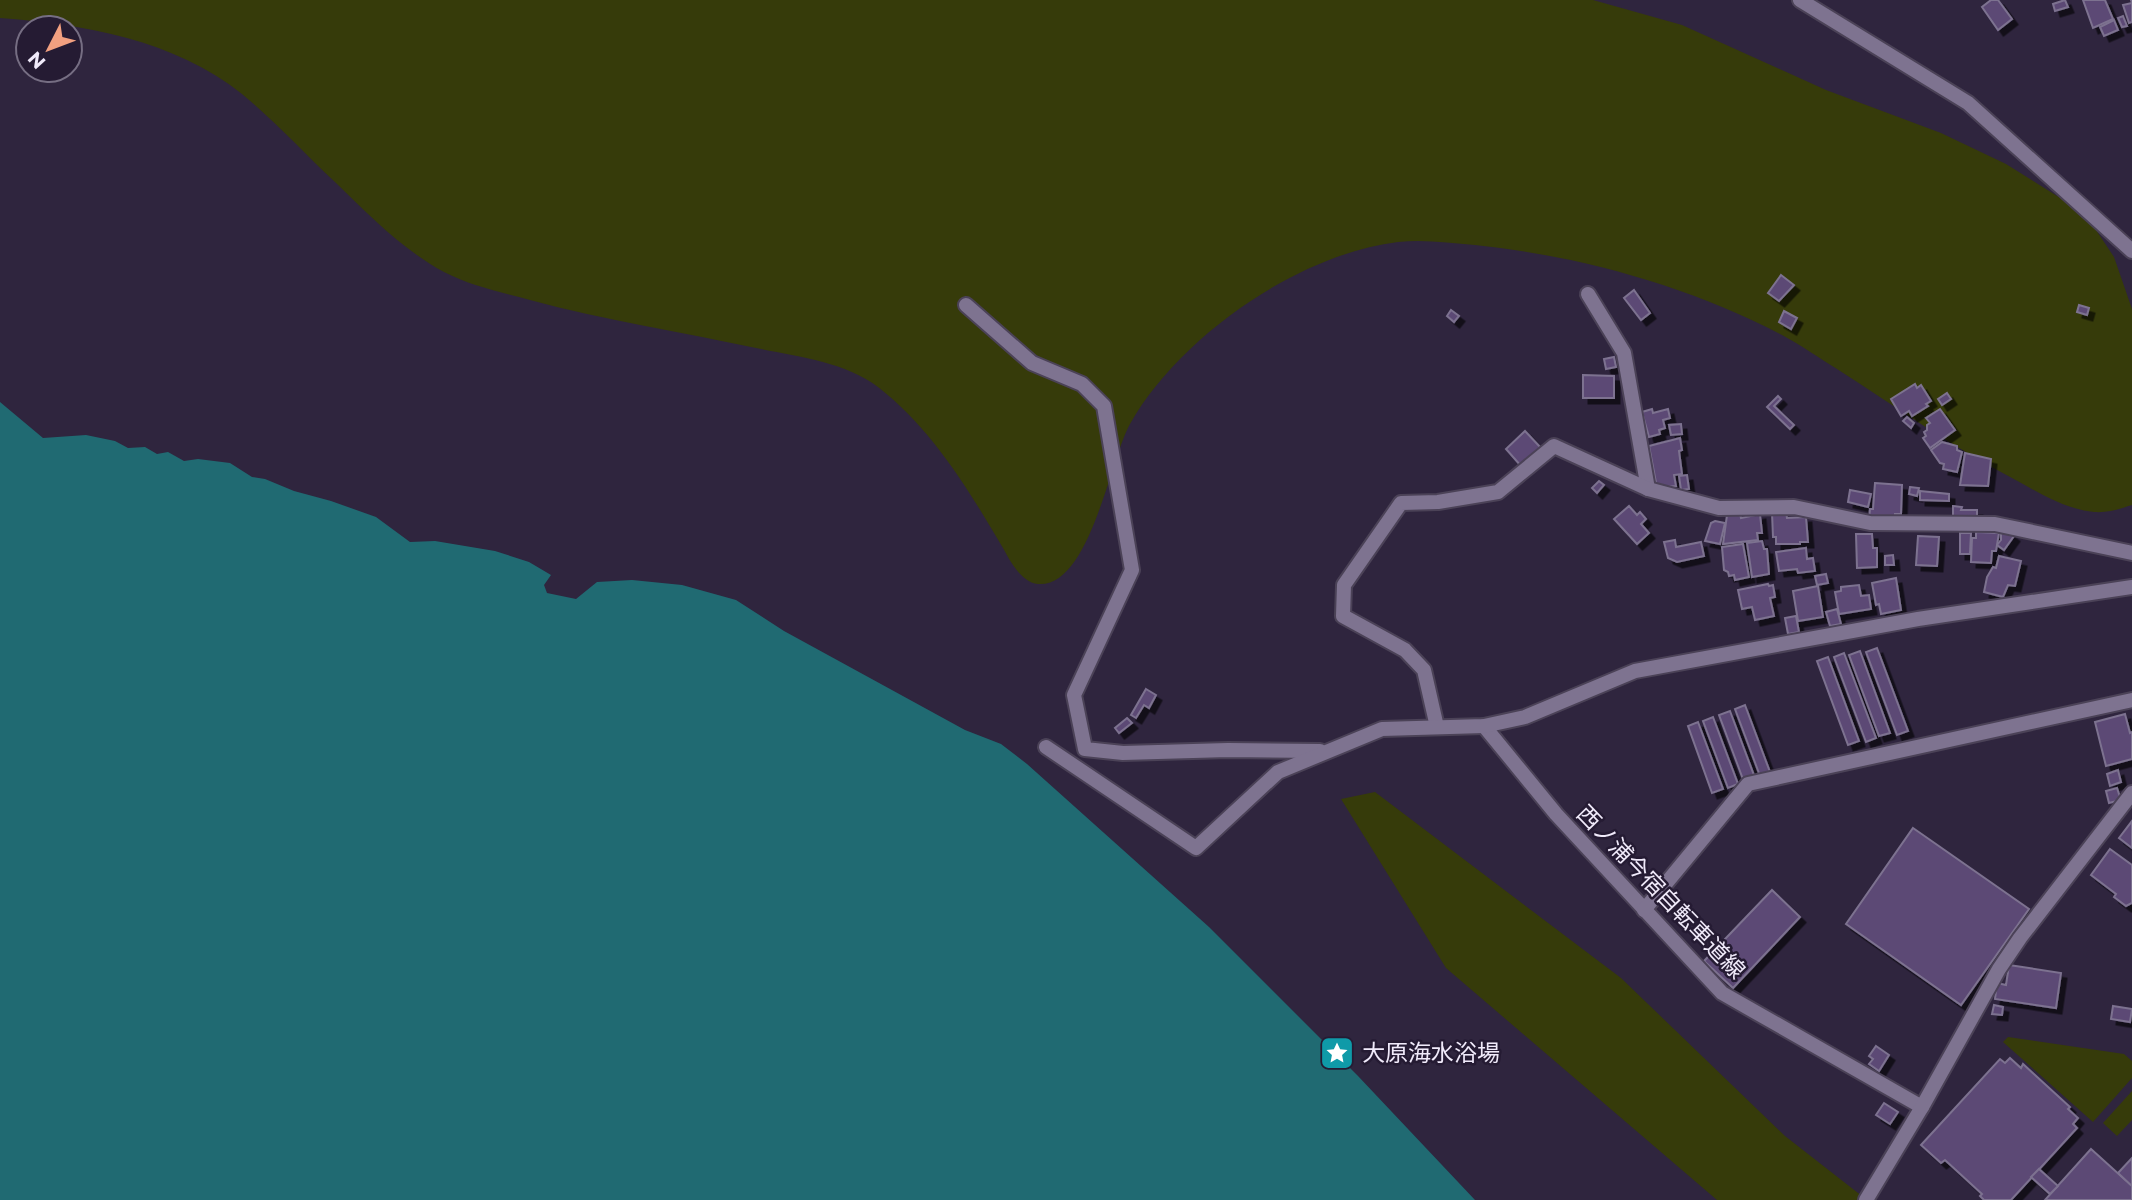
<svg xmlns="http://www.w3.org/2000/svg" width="2132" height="1200" font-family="Montserrat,'Noto Sans JP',sans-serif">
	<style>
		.green { fill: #363b0a }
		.water { fill: #206a72 }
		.building { fill: #5c4a75; stroke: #7d7290; stroke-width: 2; filter: url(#shadow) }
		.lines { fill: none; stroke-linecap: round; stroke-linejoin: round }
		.street-casing { stroke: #4b4257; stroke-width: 18 }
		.street { stroke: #7e7390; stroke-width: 14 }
		.labels { text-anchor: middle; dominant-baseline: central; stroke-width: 5; stroke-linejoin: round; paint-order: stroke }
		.street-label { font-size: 23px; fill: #f0eafa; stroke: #251b33 }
		.poi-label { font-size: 23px; fill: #f0eafa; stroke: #251b33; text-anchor: start }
	</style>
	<defs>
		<filter id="shadow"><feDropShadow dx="5.5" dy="5.5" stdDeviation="0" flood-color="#0009"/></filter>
	</defs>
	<rect width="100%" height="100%" fill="#2f253e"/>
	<!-- green -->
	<g class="green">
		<path d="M0,0H1593L1682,25L1826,90L1941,133L2006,164L2065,201L2094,227L2114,257L2132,309V505C2119,509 2108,513 2094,512C2064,509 2038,492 2012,478C1951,446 1895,406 1837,369C1819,358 1801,345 1782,335C1688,286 1581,256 1475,245C1450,243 1424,239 1398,242C1298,254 1179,337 1130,424C1110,459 1090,588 1038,584C1021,582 1010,561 1003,548C968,489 933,430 878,387C846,362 795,356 756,348C681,332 604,320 530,300C501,292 471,286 444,272C403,250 369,215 335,182C304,153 275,121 242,94C175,40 83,24 0,18Z"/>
		<path d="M1375,792L1621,978L1785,1136L1867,1200H1717L1446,968L1341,799Z"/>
		<path d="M2008,1037L2124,1054L2132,1061V1078L2093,1122L2003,1042Z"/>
		<path d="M2132,1091V1120L2117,1136L2103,1123Z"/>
	</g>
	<!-- water -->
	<path class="water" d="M0,402L43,438L86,435L115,441L128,448L145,447L157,454L168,452L184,461L198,459L230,463L252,477L265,479L294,491L331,501L376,517L410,542L435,541L495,551L529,562L551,575L544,585L547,593L576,599L597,582L632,580L682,585L736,600L784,631L965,730L1001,744L1027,764L1209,927L1358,1076L1475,1200H0Z"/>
	<!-- building -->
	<g class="building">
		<path d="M1991,0H1998L2012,19L1998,30L1982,7Z"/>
		<path d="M2065,0L2068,7L2055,11L2053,4Z"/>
		<path d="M2083,0H2105L2113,19L2093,28Z"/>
		<path d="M2131,0H2132V22L2129,23L2123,5L2132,3Z"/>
		<path d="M2123,16L2127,26L2122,27L2118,18Z"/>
		<path d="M2114,20L2118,30L2104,36L2100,27Z"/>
		<path d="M1781,275L1794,285L1779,301L1768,293Z"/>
		<path d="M1634,290L1650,313L1641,320L1624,298Z"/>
		<path d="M2079,305L2089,308L2087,315L2077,312Z"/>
		<path d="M1451,310L1459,316L1454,322L1447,316Z"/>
		<path d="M1784,311L1797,318L1791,329L1779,322Z"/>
		<path d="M1614,357L1616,367L1606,369L1604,359Z"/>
		<path d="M1583,375L1614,376V398H1583Z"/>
		<path d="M1915,384L1917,388L1921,385L1931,401L1926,404L1928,406L1912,416L1909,411L1901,416L1891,399Z"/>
		<path d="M1947,393L1951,399L1942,405L1938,399Z"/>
		<path d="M1778,396L1781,399L1774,406L1794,425L1790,429L1767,407Z"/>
		<path d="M1652,409L1653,413L1668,409L1670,418L1663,420L1665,428L1659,430L1660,434L1649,437L1642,412Z"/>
		<path d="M1940,409L1955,430L1930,448L1923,438L1926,436L1924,432L1927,430V425L1930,423L1926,418Z"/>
		<path d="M1907,417L1914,423L1911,428L1903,421Z"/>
		<path d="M1681,424L1682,434L1671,435L1669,425Z"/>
		<path d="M1525,431L1541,448L1521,466L1506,449Z"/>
		<path d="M1680,438L1682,450L1679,451L1682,474L1674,475L1676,486L1657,488L1649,446Z"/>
		<path d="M1942,442L1957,446V450L1962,452L1957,472L1943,469L1944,464L1940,463L1931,450Z"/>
		<path d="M1965,453L1991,459L1988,486L1960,485Z"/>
		<path d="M1687,475L1689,489L1681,490L1679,476Z"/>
		<path d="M1599,481L1604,485L1597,493L1592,488Z"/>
		<path d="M1875,483L1902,485L1901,514H1895V520L1869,519L1870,509H1873Z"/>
		<path d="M1910,487L1919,488L1917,496L1909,494Z"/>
		<path d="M1850,490L1871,494L1868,507L1848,502Z"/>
		<path d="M1920,491L1949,494V501L1920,500Z"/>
		<path d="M1629,506L1637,515L1640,512L1646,519L1641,524L1649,533L1637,544L1614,519Z"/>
		<path d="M1953,506L1962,507L1961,510H1977V521H1953Z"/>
		<path d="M1786,512L1787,518L1806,517L1808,542H1800V544H1776V537H1773L1772,513Z"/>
		<path d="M1740,514L1741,518L1760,514L1762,533H1757L1758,540L1723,544L1727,515Z"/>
		<path d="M1715,521L1725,523L1720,544L1705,541L1711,523Z"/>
		<path d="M2001,531L2008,532L2014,536L2004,550L1997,545L2001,540Z"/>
		<path d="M1976,532L1999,533L1996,551H1992L1991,563L1971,562L1972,538H1976Z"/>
		<path d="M1960,533H1971L1970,554H1960Z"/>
		<path d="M1856,534H1872L1873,548H1877V567L1857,568Z"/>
		<path d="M1918,536L1939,537L1937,566L1916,565Z"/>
		<path d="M1675,540L1676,547L1701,542L1704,556L1677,562L1668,558L1664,542Z"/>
		<path d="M1762,541L1764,549H1767L1769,574L1752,577L1747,543Z"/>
		<path d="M1743,544L1749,577L1735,580L1734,575L1729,576L1728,572L1724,570L1722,547Z"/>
		<path d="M1806,548L1807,559L1813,558L1815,571L1798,573L1797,569L1779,571L1776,552Z"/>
		<path d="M1893,555L1894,565H1885V556Z"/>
		<path d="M1999,556L2021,561L2015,586L2008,585L2003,597L1984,592L1987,577L1993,567L1996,568Z"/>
		<path d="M1826,574L1828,583L1817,585L1815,576Z"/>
		<path d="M1896,578L1901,610L1881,614L1879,604L1876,605L1872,583Z"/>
		<path d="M1768,584L1769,586L1773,585L1775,597L1770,598L1774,616L1755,620L1752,607L1742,609L1738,590Z"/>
		<path d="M1859,585L1861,596L1869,595L1871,609L1839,614L1835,592L1841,591V587Z"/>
		<path d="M1818,586L1823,617L1798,621L1793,591Z"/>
		<path d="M1837,609L1841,624L1830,626L1826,612Z"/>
		<path d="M1796,616L1799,632L1788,634L1785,618Z"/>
		<path d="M1877,648L1908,731L1897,735L1866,652Z"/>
		<path d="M1860,651L1890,733L1879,736L1849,655Z"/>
		<path d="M1844,653L1876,738L1866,742L1834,657Z"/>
		<path d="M1828,657L1859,741L1848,745L1817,661Z"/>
		<path d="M1146,689L1156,695L1149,708L1144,705L1136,718L1131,715Z"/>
		<path d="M1745,705L1770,772L1760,776L1735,709Z"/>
		<path d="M1730,711L1755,778L1744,782L1719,715Z"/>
		<path d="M2125,714L2130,733L2132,732V759L2106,766L2095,722Z"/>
		<path d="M1713,717L1738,784L1728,788L1703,721Z"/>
		<path d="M1127,718L1132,723L1119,733L1115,728Z"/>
		<path d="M1698,722L1723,789L1712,793L1688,726Z"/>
		<path d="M2118,770L2121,782L2110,786L2107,774Z"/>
		<path d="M2117,788L2121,800L2109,803L2106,791Z"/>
		<path d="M2132,821V848L2119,838Z"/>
		<path d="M1913,828L2029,909L1961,1005L1846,924Z"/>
		<path d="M2110,849L2132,865V903L2126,906L2114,897L2116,894L2091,875Z"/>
		<path d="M1772,890L1800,917L1733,988L1704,961Z"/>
		<path d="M2009,965L2061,973L2056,1008L1995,999L1997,983L2006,985Z"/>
		<path d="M1994,1005L2003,1007L2002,1015L1992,1014Z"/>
		<path d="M2113,1006L2132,1009L2130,1022L2111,1019Z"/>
		<path d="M1876,1046L1889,1055L1879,1071L1869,1064L1873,1059L1869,1056Z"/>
		<path d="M2010,1058L2021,1068L2023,1064L2070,1107L2068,1109L2078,1118L2073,1124L2077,1128L2011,1200H1984L1980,1196L1982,1194L1945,1160L1941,1163L1921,1145L2000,1059L2005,1063Z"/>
		<path d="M1884,1103L1898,1112L1890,1124L1876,1115Z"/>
		<path d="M2091,1149L2132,1186V1200H2045Z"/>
		<path d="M2132,1158V1186L2118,1173Z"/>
		<path d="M2039,1169L2058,1186L2050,1194L2031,1177Z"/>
	</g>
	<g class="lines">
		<!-- street casing -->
		<g class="street-casing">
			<g id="street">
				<path d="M1800,0L1968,103L2132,251"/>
				<path d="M1588,294L1624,353L1648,489"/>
				<path d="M966,305L1032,363L1082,384L1104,406L1132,570L1074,695L1085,749L1123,753L1228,750L1320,751"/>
				<path d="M1484,726L1556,814L1722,993L1922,1107"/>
				<path d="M1437,727L1424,670L1405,650L1343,616L1344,585L1401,503L1438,502L1498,492L1554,446L1648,489L1719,508L1794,507L1870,523L1995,524L2132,553"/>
				<path d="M1046,747L1196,848L1278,772L1382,729L1484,726L1525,717L1635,671L1918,619L2132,587"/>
				<path d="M1644,910L1748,784L2132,700"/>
				<path d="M1866,1200L1922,1107L1999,969L2020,938L2132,793"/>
			</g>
		</g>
		<!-- street -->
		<use href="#street" class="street"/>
	</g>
	<!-- icons -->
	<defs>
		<g id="sight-square" transform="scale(1.75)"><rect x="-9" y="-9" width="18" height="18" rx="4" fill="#0f9aa8" stroke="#251b33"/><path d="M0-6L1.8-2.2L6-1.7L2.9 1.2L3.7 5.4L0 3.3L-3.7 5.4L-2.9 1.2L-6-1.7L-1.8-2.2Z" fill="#fff"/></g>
	</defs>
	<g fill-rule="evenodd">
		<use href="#sight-square" x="1337" y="1053"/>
	</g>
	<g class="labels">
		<!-- street labels -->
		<g class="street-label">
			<text transform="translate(1661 892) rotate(46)">西ノ浦今宿自転車道線</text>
		</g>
		<!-- poi labels -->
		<g class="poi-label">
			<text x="1362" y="1053">大原海水浴場</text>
		</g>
	</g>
	<!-- north arrow -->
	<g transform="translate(49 49) rotate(228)"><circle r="33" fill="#251b33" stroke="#766e83" stroke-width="2"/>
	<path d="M0-5L12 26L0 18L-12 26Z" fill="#f2a080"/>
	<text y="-10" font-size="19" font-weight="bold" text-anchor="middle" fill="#f0eafa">N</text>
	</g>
</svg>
